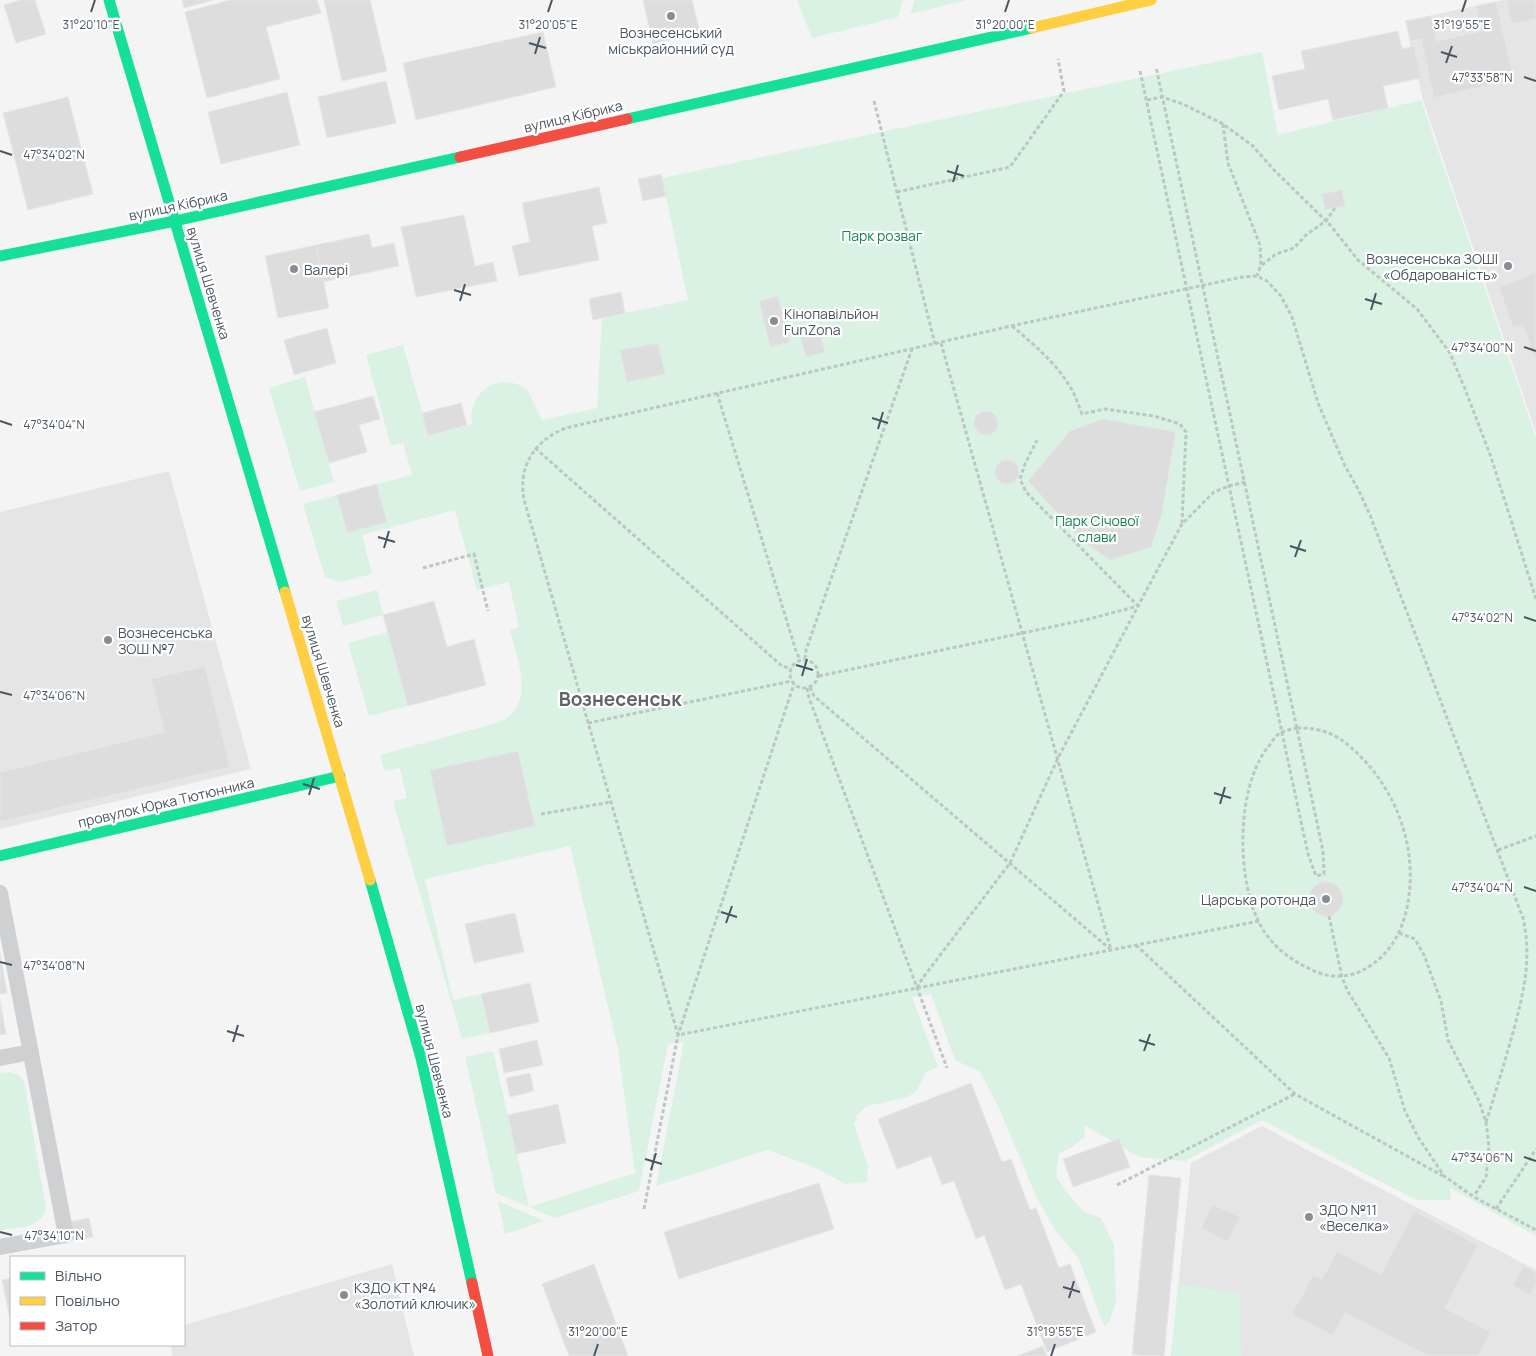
<svg xmlns="http://www.w3.org/2000/svg" width="1536" height="1356" font-family="Manrope,sans-serif">
	<style>
		.education { fill: #e6e5e6 }
		.green { fill: #d9f2e3 }
		.building { fill: #ddddde; stroke: #e5e6e7 }
		.lines { fill: none; stroke-linecap: round; stroke-linejoin: round }
		.path { stroke: #bcc7c4; stroke-width: 3; stroke-dasharray: 4 2.5; stroke-linecap: butt }
		.lane { stroke: #ced0d2; stroke-width: 16 }
		.fast { stroke: #16e098; stroke-width: 11 }
		.slow { stroke: #ffcf43; stroke-width: 11 }
		.jam { stroke: #f24e42; stroke-width: 11 }
		.ticks { fill: none; stroke: #4a5661; stroke-width: 2 }
		.poi-dot { fill: #868d94; stroke: #fff; stroke-width: 2 }
		.labels { text-anchor: middle; dominant-baseline: central; stroke-width: 4.5; stroke-linejoin: round; paint-order: stroke }
		.poi-label { font-size: 14px; fill: #4a5661; stroke: #fff; text-anchor: start }
		.street-label { font-size: 14px; fill: #4a5661; stroke: #fff }
		.park-label { font-size: 14px; fill: #17864f; stroke: #fff }
		.district-label { font-size: 19px; font-weight: bold; fill: #5f6368; stroke: #fff }
		.ticks-label { font-size: 12px; text-anchor: middle; fill: #4a5661; stroke: #fff; stroke-width: 4.5; stroke-linejoin: round; paint-order: stroke }
	</style>
	<rect width="100%" height="100%" fill="#f4f4f4"/>
	<!-- education -->
	<g class="education">
		<path d="M1503,0H1536V433L1423,100L1405,21Z"/>
		<path d="M169,471L251,769L0,829V512Z"/>
		<path d="M1262,1126L1536,1270V1356H1171L1191,1163Z"/>
		<path d="M392,1264L414,1356H172L171,1345H184V1325Z"/>
	</g>
	<!-- green -->
	<g class="green">
		<path d="M797,0H903L898,17L812,38Z"/>
		<path d="M915,0H967L910,14Z"/>
		<path d="M1262,52L1278,135L1421,100L1536,438V1236L1450,1188L1451,1200H1416L1262,1120L1185,1161L1139,1157L1084,1125L1085,1136L1072,1147L1059,1153L1056,1176L1064,1189L1083,1211L1101,1218L1114,1245L1116,1302L1109,1322L1104,1326L1079,1259L1055,1230L1037,1198L998,1106L980,1072L955,1060L931,994L912,997L938,1067L926,1072L917,1090L908,1097L867,1106L855,1117L856,1121L854,1122V1125L868,1166L867,1182L845,1184L814,1167L768,1150L656,1186L684,1042L668,1044L639,1191L555,1218L496,1193L465,1057L493,1051L529,1207L635,1173L618,1049L570,846L425,879L453,1000L481,994L490,1033L462,1039L393,801L407,798L400,768L385,771L380,755L500,722C537,704 517,660 510,630L519,627L509,582L477,590L455,510L362,535L372,574L341,582L325,577L303,504L337,495L348,533L387,522L377,484L412,475L403,443L391,446L366,355L403,345L429,436L472,424C468,391 498,371 527,389L542,420L597,408L602,318L688,300L662,178Z"/>
		<path d="M305,377L334,482L300,491L269,388Z"/>
		<path d="M377,590L383,615L343,626L336,601Z"/>
		<path d="M388,632L408,706L369,716L348,643Z"/>
		<path d="M9,1072L18,1074L24,1081L46,1209C40,1229 18,1227 0,1230V1073Z"/>
		<path d="M498,1201L544,1221L505,1234Z"/>
		<path d="M1178,1284L1240,1294L1241,1356H1171Z"/>
	</g>
	<!-- building -->
	<g class="building">
		<path d="M20,0H35L46,34L16,43L4,5Z"/>
		<path d="M182,0H213L184,8Z"/>
		<path d="M230,0H317L321,13L266,27L280,79L207,98L185,12Z"/>
		<path d="M324,0H370L387,71L342,81Z"/>
		<path d="M643,0H692L700,32L653,44Z"/>
		<path d="M1506,0H1536V19L1512,24Z"/>
		<path d="M1496,2L1514,79L1434,98L1421,39L1410,41L1406,21L1431,16L1437,41L1482,31L1476,6Z"/>
		<path d="M1398,31L1402,49L1414,46L1421,78L1383,86L1388,108L1333,120L1328,99L1279,110L1272,76L1305,69L1301,51Z"/>
		<path d="M543,32L556,87L416,120L403,63Z"/>
		<path d="M386,81L396,123L327,138L318,97Z"/>
		<path d="M287,92L300,145L221,164L208,112Z"/>
		<path d="M68,97L93,194L28,210L3,113Z"/>
		<path d="M661,174L666,196L643,201L638,179Z"/>
		<path d="M599,187L607,223L592,226L599,260L519,276L512,246L530,242L522,203Z"/>
		<path d="M1342,190L1345,206L1325,210L1322,194Z"/>
		<path d="M464,215L475,266L493,262L497,281L416,297L401,227Z"/>
		<path d="M369,234L372,248L394,243L399,266L323,282L316,245Z"/>
		<path d="M316,245L329,308L278,318L265,256Z"/>
		<path d="M1536,273V363L1523,325L1513,328L1499,287Z"/>
		<path d="M621,292L625,313L593,320L589,299Z"/>
		<path d="M778,296L790,342L770,347L759,301Z"/>
		<path d="M818,327L825,352L806,357L799,332Z"/>
		<path d="M327,328L336,363L294,375L284,340Z"/>
		<path d="M658,343L665,374L627,382L620,350Z"/>
		<path d="M373,396L380,419L359,425L367,452L329,463L314,412Z"/>
		<path d="M461,403L467,425L428,436L422,413Z"/>
		<circle cx="986" cy="423" r="12"/>
		<path d="M1103,419L1176,432L1161,517L1151,547L1110,560L1083,541L1028,481L1070,431Z"/>
		<circle cx="1007" cy="472" r="12"/>
		<path d="M377,484L387,522L347,533L337,495Z"/>
		<path d="M434,601L447,647L474,639L486,685L408,706L383,615Z"/>
		<path d="M205,666L230,767L0,822V772L164,732L151,679Z"/>
		<path d="M518,751L535,826L447,846L430,770Z"/>
		<circle cx="1326" cy="899" r="17"/>
		<path d="M515,913L524,952L474,963L465,924Z"/>
		<path d="M0,953L7,993L0,994Z"/>
		<path d="M530,983L539,1022L490,1033L481,994Z"/>
		<path d="M0,1000L6,1034L0,1035Z"/>
		<path d="M537,1040L543,1065L504,1073L499,1049Z"/>
		<path d="M530,1073L534,1091L510,1097L506,1078Z"/>
		<path d="M971,1083L1002,1162L1011,1159L1030,1210L1036,1208L1059,1268L1070,1264L1096,1332L1047,1352L1021,1284L1005,1290L984,1235L976,1239L954,1181L942,1185L931,1156L897,1169L878,1119Z"/>
		<path d="M558,1104L566,1143L516,1154L508,1115Z"/>
		<path d="M1119,1139L1130,1167L1073,1187L1063,1159Z"/>
		<path d="M1149,1175L1181,1178L1164,1356L1132,1355Z"/>
		<path d="M819,1183L834,1229L679,1279L664,1232Z"/>
		<path d="M1212,1204L1240,1217L1228,1242L1201,1228Z"/>
		<path d="M1414,1211L1478,1245L1445,1308L1491,1332L1478,1356H1428L1345,1313L1333,1336L1292,1314L1313,1275L1322,1279L1337,1251L1381,1274Z"/>
		<path d="M89,1218L93,1237L74,1241L69,1222Z"/>
		<path d="M594,1264L628,1356H569L542,1284Z"/>
		<path d="M1523,1266L1536,1273V1284L1530,1295L1513,1286Z"/>
		<path d="M11,1278V1319H10L2,1280Z"/>
		<path d="M1043,1346L1047,1356H1017Z"/>
	</g>
	<g class="lines">
		<!-- path -->
		<g class="path">
			<path d="M1140,71L1308,854L1316,876L1324,874L1323,851L1156,67"/>
			<path d="M1147,100L1162,97L1183,104L1223,124L1253,146L1273,169L1331,226L1358,260L1417,309L1450,353L1465,389L1491,457L1536,599"/>
			<path d="M874,101L935,344"/>
			<path d="M1223,124L1228,163L1260,245L1261,265L1257,276"/>
			<path d="M897,192L1010,167L1064,91L1058,59"/>
			<path d="M1262,265L1276,254L1294,248L1307,234L1326,221L1335,208"/>
			<path d="M1012,326C1032,343 1055,362 1069,385C1075,394 1078,404 1082,414L1105,409L1154,416L1180,424L1186,432L1182,523"/>
			<path d="M941,343L1111,950"/>
			<path d="M717,393L796,651L800,660"/>
			<path d="M535,448L782,666L791,669"/>
			<path d="M423,568L474,554L488,611"/>
			<path d="M805,659L806,650L912,349"/>
			<circle cx="804" cy="674" r="14"/>
			<path d="M819,676L1089,619L1138,606L1182,524L1214,492L1229,486L1245,482"/>
			<path d="M810,687L814,696L1110,949"/>
			<path d="M807,688L809,698L947,1068"/>
			<path d="M588,723L792,681"/>
			<path d="M1297,728C1326,727 1343,738 1363,759C1402,800 1420,860 1405,916C1397,942 1384,960 1359,972C1342,979 1324,977 1308,968C1285,957 1266,940 1256,916C1237,870 1237,789 1267,748C1272,743 1276,734 1282,732C1287,730 1292,729 1297,728Z"/>
			<path d="M541,814L611,802"/>
			<path d="M1498,850L1536,836"/>
			<path d="M1329,916L1342,977L1347,990L1389,1058L1405,1111L1418,1137L1444,1176L1474,1197L1536,1230"/>
			<path d="M1259,921L678,1035L525,503C516,469 534,440 566,428L1011,326L1242,277L1257,276L1267,281L1281,296L1292,317L1318,403L1345,466L1358,489L1370,515L1523,918C1532,959 1524,990 1514,1029C1505,1061 1496,1091 1486,1122"/>
			<path d="M1399,933L1415,939L1424,955L1441,1001L1448,1040L1479,1101L1486,1122L1489,1147L1486,1177L1474,1196"/>
			<path d="M1136,945L1295,1094L1443,1176"/>
			<path d="M917,988L922,979L1010,863L1058,758L1138,606L1026,492L1020,479L1025,464L1037,440"/>
			<path d="M1117,1185L1295,1094"/>
			<path d="M644,1209L678,1035L794,684"/>
			<path d="M1496,1209L1536,1149"/>
		</g>
		<!-- lane -->
		<g class="lane">
			<path d="M0,893L66,1235L0,1247"/>
			<path d="M0,1058L31,1052"/>
		</g>
		<!-- fast -->
		<g class="fast">
			<path d="M109,0L285,592"/>
			<path d="M627,119L1032,28"/>
			<path d="M0,256L175,221L460,157"/>
			<path d="M0,856L340,776"/>
			<path d="M370,880L421,1058L472,1283"/>
		</g>
		<!-- slow -->
		<g class="slow">
			<path d="M1032,28L1151,0"/>
			<path d="M285,592L370,880"/>
		</g>
		<!-- jam -->
		<g class="jam">
			<path d="M460,157L627,119"/>
			<path d="M472,1283L488,1356"/>
		</g>
	</g>
	<!-- ticks -->
	<path class="ticks" d="M91,12L95,0M548,12L552,0M1005,12L1009,0M1462,12L1466,0M529,43L546,48M1441,52L1457,57M535,54L540,37M1446,63L1452,46M1524,77L1536,81M0,151L12,155M947,171L964,176M953,182L958,165M454,290L471,295M1365,299L1382,304M460,301L465,284M1371,310L1376,293M1524,347L1536,351M872,418L888,423M0,421L12,425M878,429L883,412M378,537L395,542M1290,546L1306,551M384,548L389,531M1295,557L1301,540M1524,617L1536,621M796,665L813,670M802,676L807,659M0,692L12,695M303,784L320,789M1214,793L1231,798M309,795L314,778M1220,804L1225,787M1524,887L1536,891M721,912L737,917M726,923L732,906M0,962L12,965M227,1031L244,1036M1139,1040L1155,1045M233,1042L238,1025M1144,1051L1150,1034M1524,1157L1536,1161M645,1159L662,1164M651,1170L656,1153M0,1232L12,1235M1063,1287L1080,1292M1069,1298L1074,1281M594,1356L598,1344M1051,1356L1055,1344"/>
	<!-- markers -->
	<g class="poi-dot">
		<circle cx="671" cy="16" r="5"/>
		<circle cx="1508" cy="266" r="5"/>
		<circle cx="294" cy="269" r="5"/>
		<circle cx="774" cy="321" r="5"/>
		<circle cx="108" cy="640" r="5"/>
		<circle cx="1326" cy="899" r="5"/>
		<circle cx="1309" cy="1217" r="5"/>
		<circle cx="344" cy="1295" r="5"/>
	</g>
	<g class="labels">
		<!-- poi labels -->
		<g class="poi-label">
			<text x="671" y="32" text-anchor="middle">Вознесенський<tspan x="671" dy="16">міськрайонний суд</tspan></text>
			<text x="1498" y="258" text-anchor="end">Вознесенська ЗОШІ<tspan x="1498" dy="16">«Обдарованість»</tspan></text>
			<text x="304" y="269">Валері</text>
			<text x="784" y="313">Кінопавільйон<tspan x="784" dy="16">FunZona</tspan></text>
			<text x="118" y="632">Вознесенська<tspan x="118" dy="16">ЗОШ №7</tspan></text>
			<text x="1316" y="899" text-anchor="end">Царська ротонда</text>
			<text x="1319" y="1209">ЗДО №11<tspan x="1319" dy="16">«Веселка»</tspan></text>
			<text x="354" y="1287">КЗДО КТ №4<tspan x="354" dy="16">«Золотий ключик»</tspan></text>
		</g>
		<!-- street labels -->
		<g class="street-label">
			<text transform="translate(573 116) rotate(-13)">вулиця Кібрика</text>
			<text transform="translate(178 205) rotate(-12)">вулиця Кібрика</text>
			<text transform="translate(209 283) rotate(73)">вулиця Шевченка</text>
			<text transform="translate(324 671) rotate(73)">вулиця Шевченка</text>
			<text transform="translate(166 802) rotate(-13)">провулок Юрка Тютюнника</text>
			<text transform="translate(435 1061) rotate(76)">вулиця Шевченка</text>
		</g>
		<!-- park labels -->
		<g class="park-label">
			<text x="882" y="235">Парк розваг</text>
			<text x="1097" y="520">Парк Січової<tspan x="1097" dy="16">слави</tspan></text>
		</g>
		<!-- district labels -->
		<g class="district-label">
			<text x="620" y="699">Вознесенськ</text>
		</g>
	</g>
	<g class="ticks-label">
		<text x="91" y="29">31°20'10"E</text>
		<text x="548" y="29">31°20'05"E</text>
		<text x="1005" y="29">31°20'00"E</text>
		<text x="1462" y="29">31°19'55"E</text>
		<text x="1482" y="82">47°33'58"N</text>
		<text x="54" y="159">47°34'02"N</text>
		<text x="1482" y="352">47°34'00"N</text>
		<text x="54" y="429">47°34'04"N</text>
		<text x="1482" y="622">47°34'02"N</text>
		<text x="54" y="700">47°34'06"N</text>
		<text x="1482" y="892">47°34'04"N</text>
		<text x="54" y="970">47°34'08"N</text>
		<text x="1482" y="1162">47°34'06"N</text>
		<text x="54" y="1240">47°34'10"N</text>
		<text x="598" y="1336">31°20'00"E</text>
		<text x="1055" y="1336">31°19'55"E</text>
	</g>
	<!-- legend -->
	<rect x="10" y="1256" width="175" height="90" fill="#ffffff" stroke="#b7bbc0"/>
	<rect x="20" y="1272" width="25" height="8" fill="#16e098" stroke="#b7bbc0"/>
	<text x="55" y="1281" font-size="15" fill="#4a5661">Вільно</text>
	<rect x="20" y="1297" width="25" height="8" fill="#ffcf43" stroke="#b7bbc0"/>
	<text x="55" y="1306" font-size="15" fill="#4a5661">Повільно</text>
	<rect x="20" y="1322" width="25" height="8" fill="#f24e42" stroke="#b7bbc0"/>
	<text x="55" y="1331" font-size="15" fill="#4a5661">Затор</text>
</svg>
